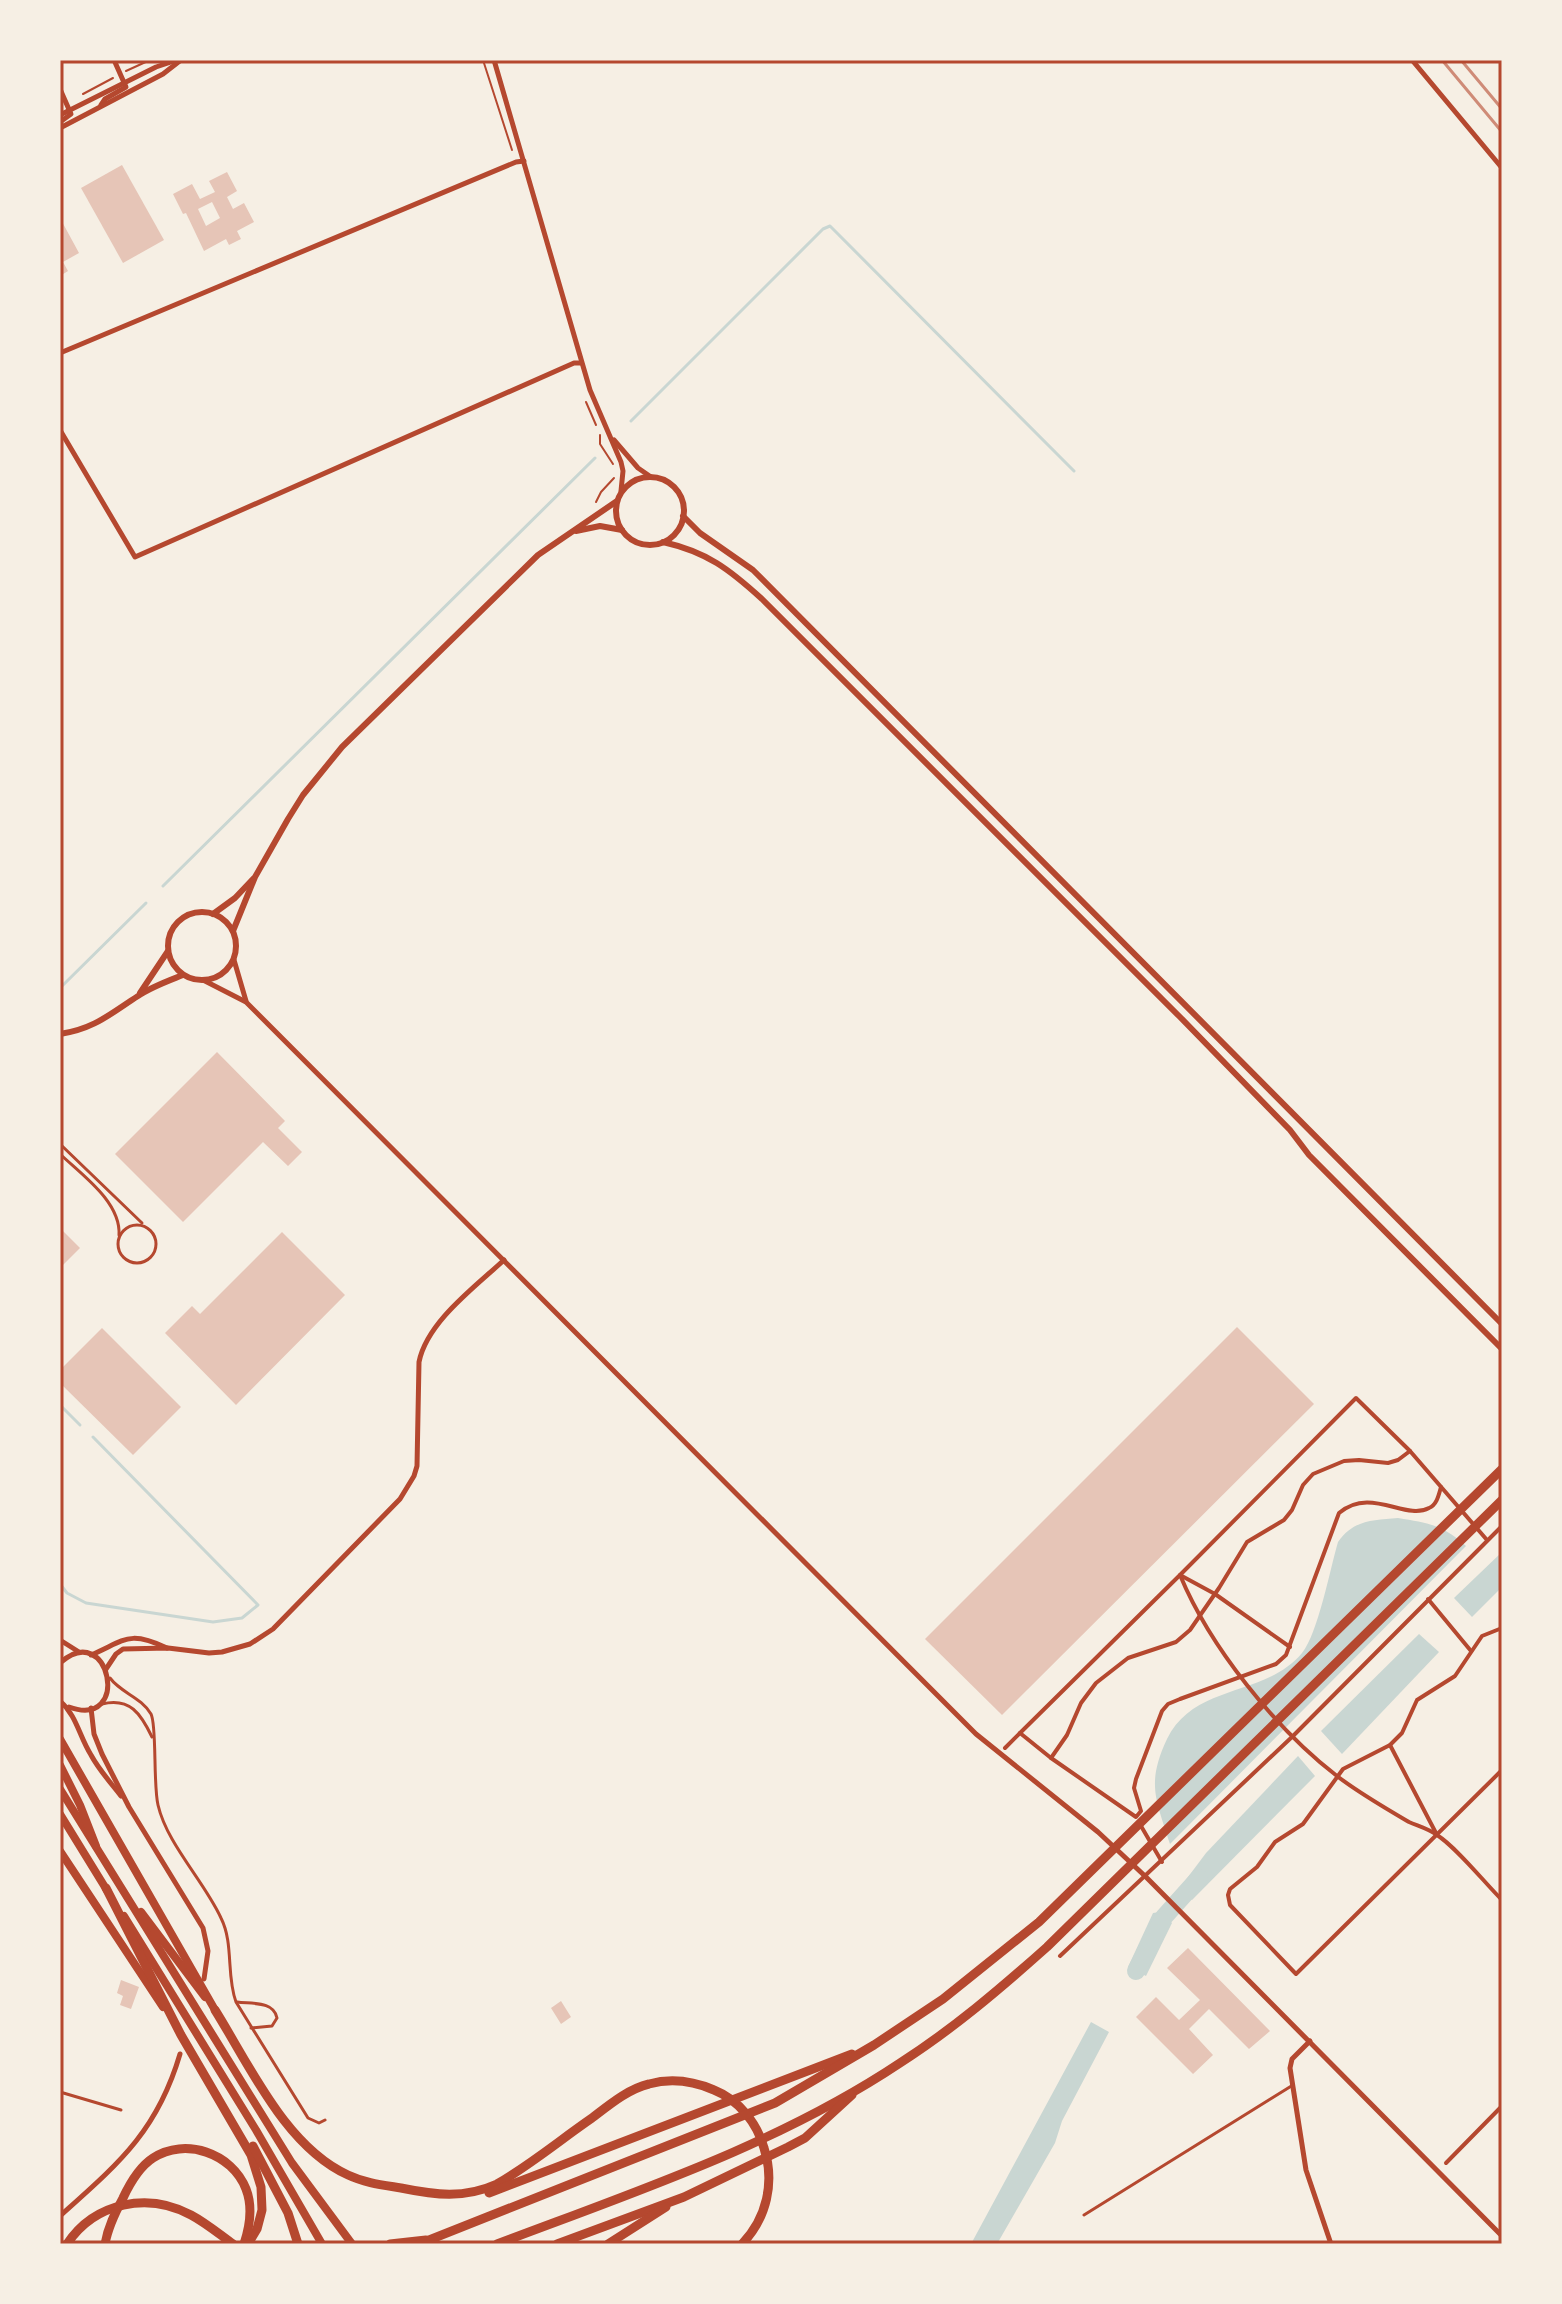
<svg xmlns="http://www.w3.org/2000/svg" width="1562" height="2304" font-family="'Nunito Sans',sans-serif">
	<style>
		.water { fill: #c9d6d2 }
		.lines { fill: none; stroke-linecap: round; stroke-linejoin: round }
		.stream { stroke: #c9d6d2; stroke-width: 3 }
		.river { stroke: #c9d6d2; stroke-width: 18 }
		.building { fill: #e6c5b7; fill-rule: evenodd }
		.path { stroke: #b5482f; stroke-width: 2 }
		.service { stroke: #b5482f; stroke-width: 3 }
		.pedestrian { stroke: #b5482f; stroke-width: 4 }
		.minor { stroke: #b5482f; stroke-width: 5 }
		.tertiary { stroke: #b5482f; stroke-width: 6 }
		.primary { stroke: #b5482f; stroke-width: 8 }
		.trunk { stroke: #b5482f; stroke-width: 8 }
		.motorway { stroke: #b5482f; stroke-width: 9 }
		.rail { stroke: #cf8b77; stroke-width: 3 }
		.neatline { fill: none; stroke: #b5482f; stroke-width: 3 }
	</style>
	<rect width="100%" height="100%" fill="#f6efe4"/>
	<!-- water -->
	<g class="water">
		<path d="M1398,1518C1429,1523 1443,1525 1466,1546L1170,1844C1156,1799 1146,1784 1167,1739C1194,1683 1266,1697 1302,1653C1318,1633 1330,1569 1338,1542C1353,1520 1373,1520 1398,1518Z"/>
		<path d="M1502,1552V1587L1472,1617L1454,1598Z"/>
		<path d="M1419,1634L1439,1652L1342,1754L1321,1731Z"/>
		<path d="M1298,1756L1315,1776L1192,1900L1179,1889L1206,1853Z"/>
		<path d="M1159,1912L1172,1923L1146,1976L1128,1967L1153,1913Z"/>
		<path d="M1091,2022L1109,2032L1062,2121L1055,2143L997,2244H971Z"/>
	</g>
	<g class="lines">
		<!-- stream -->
		<g class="stream">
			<path d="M631,421L823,229L830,226L1074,471"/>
			<path d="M163,886L595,458"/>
			<path d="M60,988L146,903"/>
			<path d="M60,1405L80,1425"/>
			<path d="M60,1584L67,1593L86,1603L213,1622L242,1618L258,1605L93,1437"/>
		</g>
		<!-- river -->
		<path class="river" d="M1136,1971L1164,1917L1199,1878"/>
	</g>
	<!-- building -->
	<g class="building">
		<path d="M122,165L164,240L123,263L81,188Z"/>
		<path d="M227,172L237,191L227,197L233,209L244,203L254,222L237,231L241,239L229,245L226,239L204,251L186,213L183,214L173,194L192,184L200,199L215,192L209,181ZM212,202L220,218L206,226L198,209Z"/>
		<path d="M60,218L79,253L63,262L68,271L60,276Z"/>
		<path d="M217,1052L285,1121L278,1128L302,1152L288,1166L263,1142L183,1222L115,1154Z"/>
		<path d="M60,1228L80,1248L60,1268Z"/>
		<path d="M282,1232L345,1295L236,1405L165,1333L192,1306L200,1314Z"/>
		<path d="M1237,1327L1314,1404L1002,1715L925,1639Z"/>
		<path d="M102,1328L181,1407L133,1455L60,1383V1370Z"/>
		<path d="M1188,1948L1270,2031L1249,2049L1209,2009L1189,2029L1213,2055L1193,2074L1136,2017L1156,1997L1179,2020L1200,2000L1167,1968Z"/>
		<path d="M121,1980L139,1987L131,2009L120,2005L123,1996L117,1993Z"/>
		<path d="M561,2001L571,2017L561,2024L551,2008Z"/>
	</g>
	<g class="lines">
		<!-- path -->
		<g class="path">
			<path d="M483,60L512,150"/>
			<path d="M126,71L150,60"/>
			<path d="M83,94L113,78"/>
			<path d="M586,402L596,425"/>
			<path d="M600,435V444L613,464"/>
			<path d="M596,502L601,492L614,478"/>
		</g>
		<!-- service -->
		<g class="service">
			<path d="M60,1144L142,1223"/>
			<path d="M60,1154C82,1175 121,1202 119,1235"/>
			<circle cx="137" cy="1244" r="19"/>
			<path d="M110,1678C121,1693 141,1697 151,1714C157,1725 153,1784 158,1805C167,1844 204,1881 221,1918C234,1944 226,1975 236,2002L308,2118L319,2123L325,2120"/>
			<path d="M102,1704C130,1697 141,1714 152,1737"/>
			<path d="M237,2002C252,2004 274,2001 277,2018L272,2026L251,2028"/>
			<path d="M60,2092L121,2110"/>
			<path d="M1084,2215L1293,2085"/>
		</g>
		<!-- pedestrian -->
		<g class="pedestrian">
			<path d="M1487,1540L1410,1451L1356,1398L1180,1575C1210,1647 1275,1728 1337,1776C1359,1793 1385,1808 1409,1822C1418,1826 1429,1829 1437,1835C1457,1848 1484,1882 1502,1900"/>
			<path d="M1428,1599L1471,1651"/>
			<path d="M1502,1628L1482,1636L1455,1676L1417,1700L1402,1733L1390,1745L1343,1769L1303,1824L1275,1842L1257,1867L1230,1889L1228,1895L1230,1905L1296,1974L1502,1770"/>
			<path d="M1020,1733L1180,1575L1215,1594L1290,1647"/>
			<path d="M1390,1745L1437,1835"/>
			<path d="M1005,1748L1020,1733L1051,1758L1136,1817L1141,1811L1134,1788L1136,1779L1162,1711L1168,1704L1180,1699L1276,1664L1286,1655L1339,1513C1371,1486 1405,1521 1429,1508C1437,1505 1439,1494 1441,1487"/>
			<path d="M1051,1758L1067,1735L1081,1703L1096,1683L1128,1658L1176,1642L1190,1630L1219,1588L1247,1542L1284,1520L1292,1510L1303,1485L1313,1474L1344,1461L1359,1460L1388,1463L1398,1460L1410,1451"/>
			<path d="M1141,1826L1162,1862"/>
			<path d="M1060,1956L1293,1736L1502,1526"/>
			<path d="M1446,2163L1502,2106"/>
		</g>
		<!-- minor -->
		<g class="minor">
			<path d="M494,60L590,390L621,462L623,471L621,491"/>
			<path d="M1412,60L1502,168"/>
			<path d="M60,89L71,114L60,122"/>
			<path d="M101,105L105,99L126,87L114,60"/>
			<path d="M60,115L156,67L177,60"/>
			<path d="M60,128L163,74L181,60"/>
			<path d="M60,353L516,162L524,161"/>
			<path d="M60,430L135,557L574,363H581"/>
			<path d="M614,440L638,468L651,477"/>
			<path d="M234,960L246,1001"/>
			<path d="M203,980L246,1002L976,1734L1098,1832L1146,1877L1502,2236"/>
			<path d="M60,1640L79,1652"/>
			<path d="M91,1655C126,1640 128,1630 167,1648"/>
			<path d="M60,1663C110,1618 132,1730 69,1707"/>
			<path d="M106,1669L116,1654L123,1649L168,1648L209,1653L222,1652L250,1644L273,1629L400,1499L414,1476L417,1466L419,1362C427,1322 475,1287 504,1260"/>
			<path d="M60,1701C77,1716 79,1736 91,1755C99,1770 111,1783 121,1796"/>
			<path d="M91,1708L94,1734L102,1754L129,1807L203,1928L208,1951L204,1979"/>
			<path d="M1310,2041L1292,2059L1290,2068L1306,2170L1331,2244"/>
			<path d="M60,2216C118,2164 157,2132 180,2054"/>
		</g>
		<!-- tertiary -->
		<g class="tertiary">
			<circle cx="650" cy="511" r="34"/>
			<path d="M683,516L700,533L753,570L1502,1324"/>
			<path d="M576,531L600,526L622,530"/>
			<path d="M663,542C707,552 729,569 762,599L1179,1016L1290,1130L1309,1155L1502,1349"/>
			<circle cx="202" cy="946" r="34"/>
			<path d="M213,914L235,898L253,879"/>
			<path d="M233,931L255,877L288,819L303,795L342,747L538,555L617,501"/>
			<path d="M140,993L168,951"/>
			<path d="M60,1034C94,1029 110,1014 138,996C151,987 168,981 183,975"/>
		</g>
		<!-- primary -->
		<g class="primary">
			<path d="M60,1789L292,2163L352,2244"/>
			<path d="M60,1814L108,1892"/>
			<path d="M141,1912L205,1997"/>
			<path d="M124,1916L256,2130L322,2244"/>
		</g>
		<!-- trunk -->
		<g class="trunk">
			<path d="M60,1739L215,2010"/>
			<path d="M60,1765L80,1805L96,1846"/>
			<path d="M60,1851L163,2007"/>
		</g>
		<!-- motorway -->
		<g class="motorway">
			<path d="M106,1888L181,2035L251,2155L261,2187L262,2210L257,2229L248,2244"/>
			<path d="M215,2010C250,2066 286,2147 348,2175C365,2183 383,2185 401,2188C435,2195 464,2199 497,2184C530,2165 560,2140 592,2118C609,2105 628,2089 649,2084C671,2078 693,2081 714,2090C739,2100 757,2123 764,2148C775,2182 767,2218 742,2244"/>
			<path d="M253,2146L288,2213L298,2244"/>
			<path d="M489,2193L852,2054"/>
			<path d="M67,2244C95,2202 148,2192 191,2215C206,2223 219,2234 233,2244"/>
			<path d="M105,2244C108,2227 115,2213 123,2198C130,2183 139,2167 153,2158C185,2137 232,2153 246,2189C253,2207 250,2226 244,2244"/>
			<path d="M390,2244L426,2240"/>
			<path d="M419,2244L775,2103L874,2045L943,1999L1039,1922L1502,1469"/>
			<path d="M497,2244C634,2192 777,2145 900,2063C953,2029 1000,1989 1047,1947L1502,1500"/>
			<path d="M557,2244L684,2197L788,2147L805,2138L852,2095"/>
			<path d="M608,2244L666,2207"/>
		</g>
		<!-- rail -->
		<g class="rail">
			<path d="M1442,60L1502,132"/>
			<path d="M1461,60L1502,109"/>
		</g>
	</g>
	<!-- border -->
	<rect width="1562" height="2304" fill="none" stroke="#f6efe4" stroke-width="124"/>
	<rect x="62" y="62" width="1438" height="2180" class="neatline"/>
</svg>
